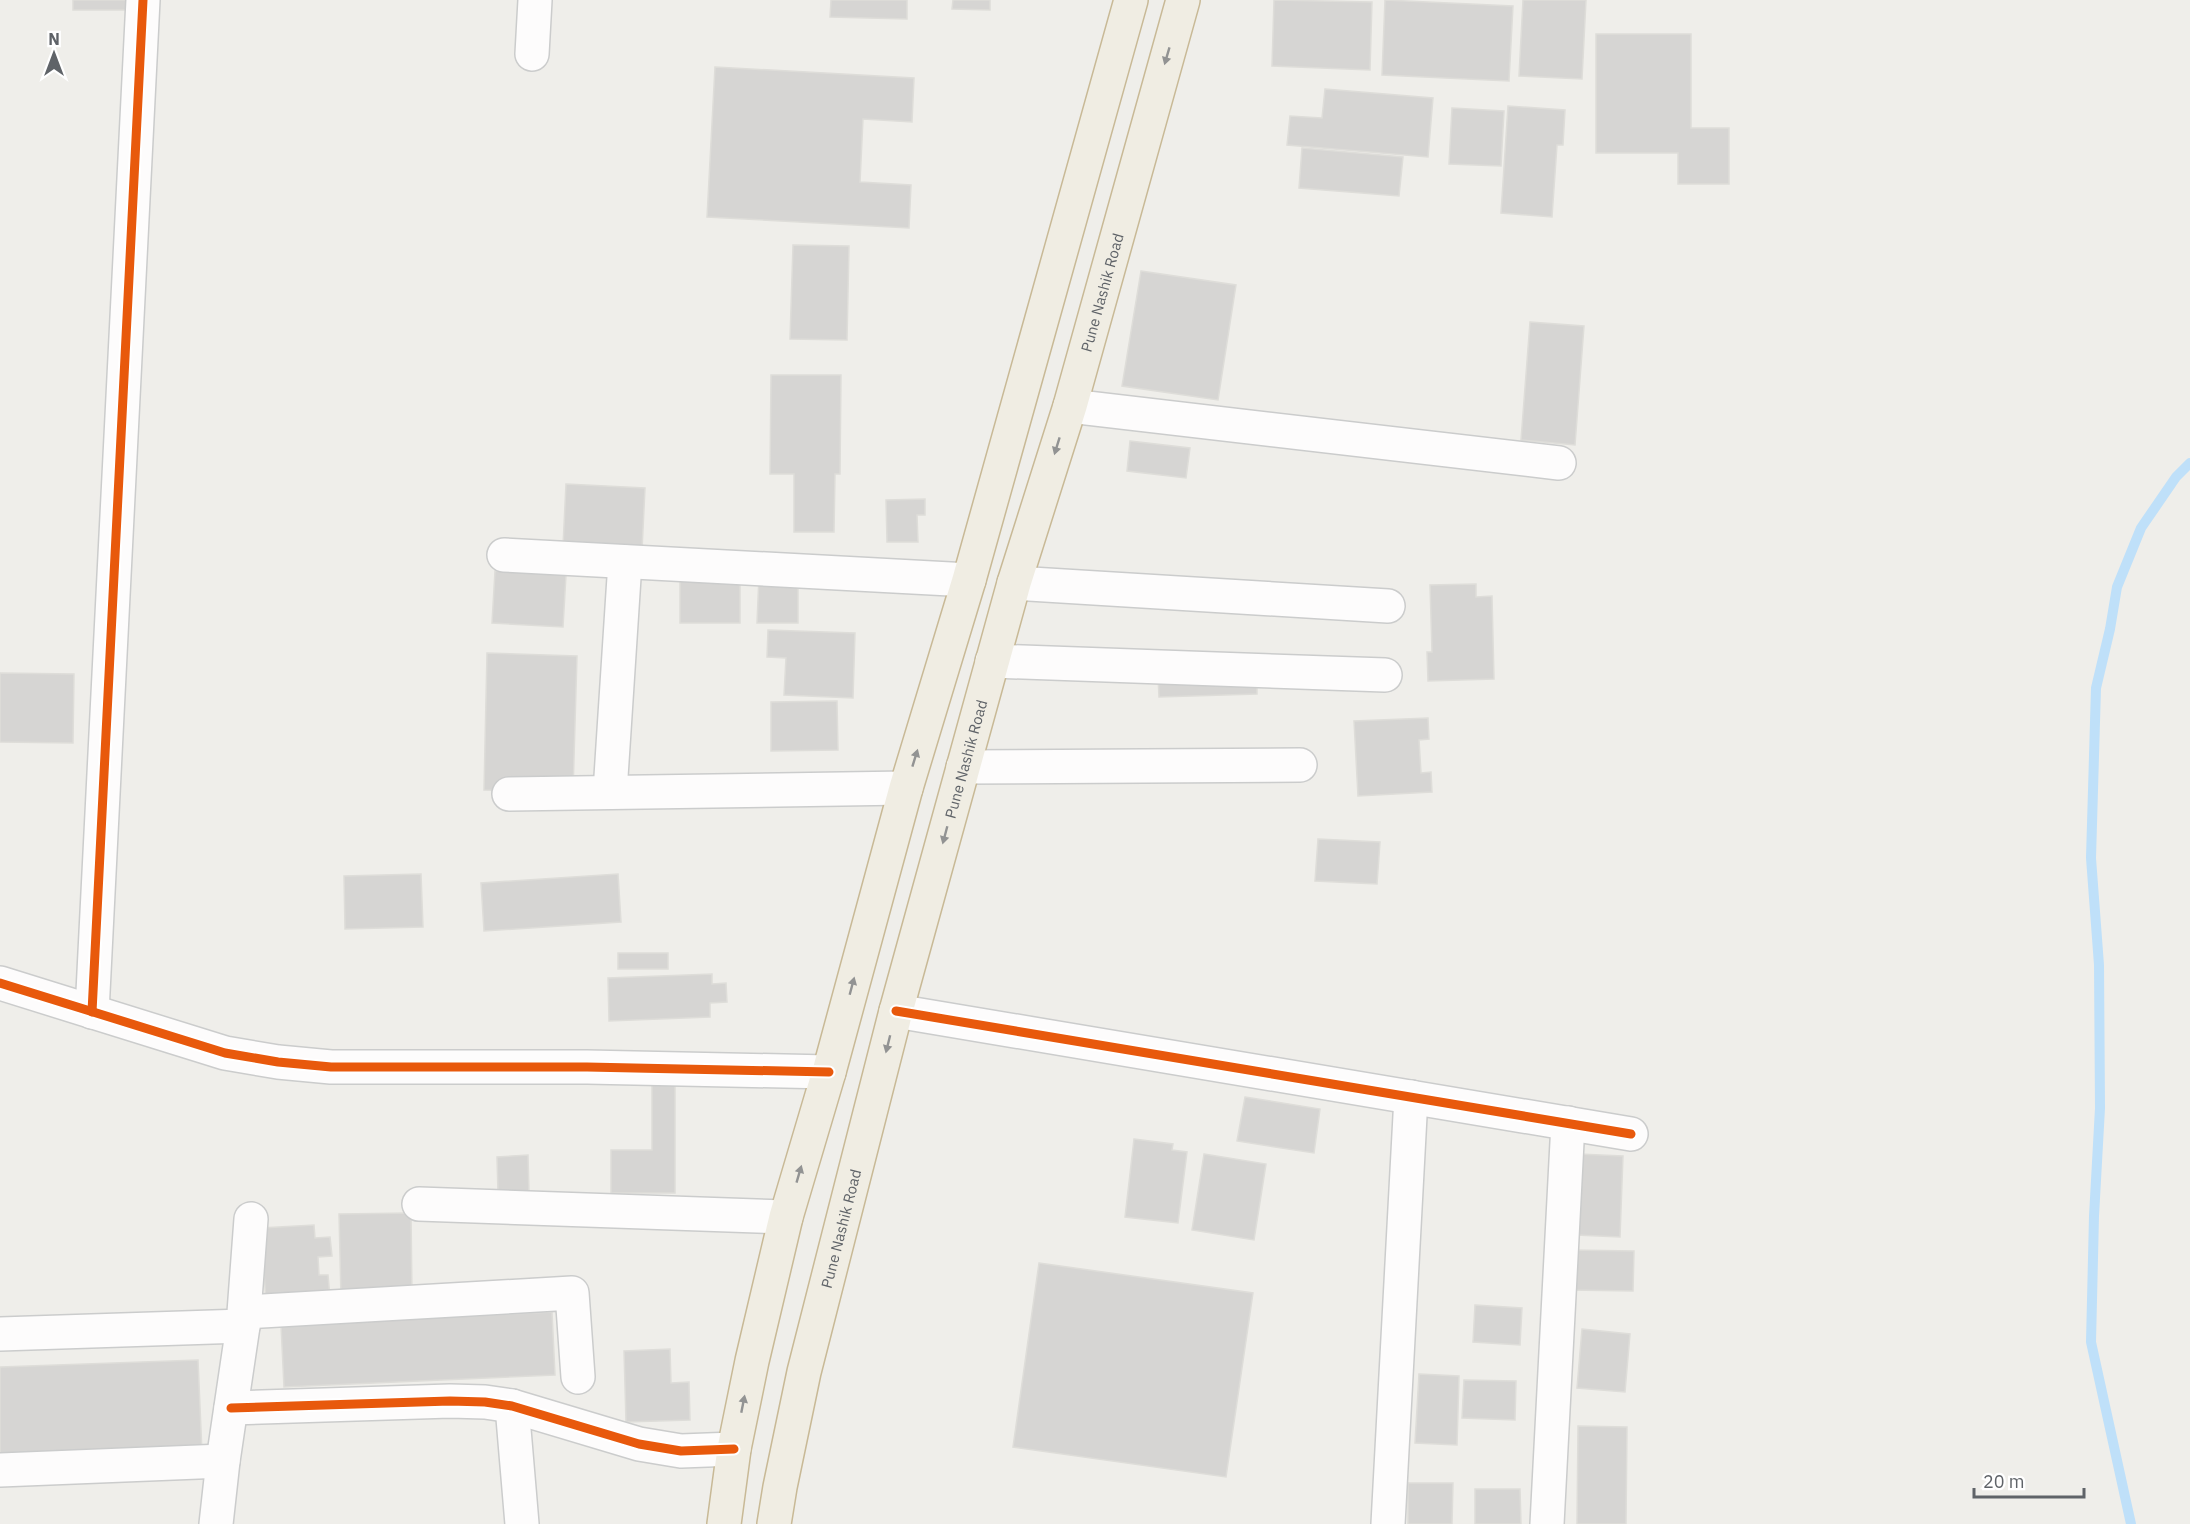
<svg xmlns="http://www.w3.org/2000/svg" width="2190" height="1524" font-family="'IBM Plex Sans',sans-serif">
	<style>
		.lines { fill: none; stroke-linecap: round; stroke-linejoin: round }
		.stream { stroke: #bfe0f9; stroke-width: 10 }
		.building { fill: #d6d5d3; stroke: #deddd9; stroke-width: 1.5 }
		.minor-casing { stroke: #cbcccc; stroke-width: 36 }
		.highway-casing { stroke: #c8b996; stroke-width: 36 }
		.minor { stroke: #fdfcfc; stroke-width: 33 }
		.highway { stroke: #f0ede3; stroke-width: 33 }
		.cycleway-casing { stroke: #fff; stroke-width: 13 }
		.cycleway { stroke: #e8590c; stroke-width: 9 }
		.oneway { fill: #929393 }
		.labels { text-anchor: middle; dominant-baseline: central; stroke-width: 6; stroke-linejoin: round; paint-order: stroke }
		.street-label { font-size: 15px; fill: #5f6368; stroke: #fff }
	</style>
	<rect width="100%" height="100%" fill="#efeeea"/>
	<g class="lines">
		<!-- stream -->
		<path class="stream" d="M2131,1524L2091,1342L2094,1216L2100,1108L2099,965L2091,858L2096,688L2110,629L2117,587L2141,528L2176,477L2190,463"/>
	</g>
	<!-- building -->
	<g class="building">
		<rect x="73" y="0" width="58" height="10"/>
		<path d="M831,0H907V19L830,17Z"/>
		<path d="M953,0H990V10L952,9Z"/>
		<path d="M1274,0L1372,2L1370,70L1272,66Z"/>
		<path d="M1385,0L1513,6L1509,81L1382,75Z"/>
		<path d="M1523,0H1586L1582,79L1519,76Z"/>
		<path d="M1596,34H1691V128H1729V184H1678V153H1596Z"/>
		<path d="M715,67L914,78L912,122L863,119L860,182L911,185L909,228L707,217Z"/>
		<path d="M1325,89L1433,98L1428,157L1287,145L1290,116L1322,118Z"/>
		<path d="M1508,106L1565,110L1563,145H1557L1552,217L1501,213Z"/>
		<path d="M1452,108L1504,111L1501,166L1449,164Z"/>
		<path d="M1302,148L1403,157L1399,196L1299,188Z"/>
		<path d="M793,245L849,246L847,340L790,339Z"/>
		<path d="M1141,271L1236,285L1218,400L1122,386Z"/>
		<path d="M1530,322L1584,326L1575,445L1521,440Z"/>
		<path d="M771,375H841L840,474H835L834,532H794V474H770Z"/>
		<path d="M1130,441L1190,448L1186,478L1127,471Z"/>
		<path d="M566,484L645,488L642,550L563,546Z"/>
		<path d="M925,499V515H917L918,542H887L886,500Z"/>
		<path d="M495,571L566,575L563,627L492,623Z"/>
		<rect x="680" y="572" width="60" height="51"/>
		<path d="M759,576L798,577V623H757Z"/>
		<path d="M1476,584V597L1492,596L1494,679L1428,681L1427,652H1432L1430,585Z"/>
		<path d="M768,630L855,633L853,698L784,695L786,658L767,657Z"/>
		<path d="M487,653L577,656L573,792L484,790Z"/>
		<path d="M0,673L74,674L73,743L0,742Z"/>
		<path d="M1257,673V694L1159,697L1158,676Z"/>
		<path d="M837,701L838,750L771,751V702Z"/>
		<path d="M1428,718L1429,739L1419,740L1421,773L1431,772L1432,792L1358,796L1354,721Z"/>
		<path d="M1318,839L1380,842L1377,884L1315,881Z"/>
		<path d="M421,874L423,927L345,929L344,876Z"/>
		<path d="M618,874L621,922L484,931L481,883Z"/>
		<rect x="618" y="953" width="50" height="16"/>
		<path d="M712,974V984L726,983L727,1002L710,1003V1017L609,1021L608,978Z"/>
		<path d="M652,1079H675V1193H611V1150H652Z"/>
		<path d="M1245,1097L1320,1109L1314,1153L1237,1141Z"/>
		<path d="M1134,1139L1173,1144L1172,1150L1187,1152L1178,1223L1125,1217Z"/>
		<path d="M1204,1154L1266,1164L1254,1240L1192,1230Z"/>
		<path d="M1578,1154L1623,1156L1620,1237L1576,1235Z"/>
		<path d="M528,1155L529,1193H498L497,1157Z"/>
		<path d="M411,1213L412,1295L341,1297L339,1214Z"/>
		<path d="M314,1225L315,1238L330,1237L332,1256L318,1257L319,1275H328L330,1298L266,1302L261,1228Z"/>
		<path d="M1571,1250L1634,1251L1633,1291L1570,1290Z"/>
		<path d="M1039,1263L1253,1293L1226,1477L1013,1447Z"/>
		<path d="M1475,1305L1522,1308L1520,1345L1473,1342Z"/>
		<path d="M552,1312L555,1375L284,1387L281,1325Z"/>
		<path d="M1582,1329L1630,1334L1625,1392L1577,1388Z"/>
		<path d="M670,1349L671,1383L689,1382L690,1420L626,1422L624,1351Z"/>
		<path d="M198,1360L202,1453L0,1461V1367Z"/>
		<path d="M1419,1374L1459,1376L1457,1445L1415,1443Z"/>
		<path d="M1464,1380L1516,1381L1515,1420L1462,1418Z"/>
		<path d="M1578,1426L1627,1427L1626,1524H1577Z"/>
		<path d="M1408,1483H1453L1452,1524H1408Z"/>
		<path d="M1475,1489H1520L1521,1524H1475Z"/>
	</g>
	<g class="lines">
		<!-- minor casing -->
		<g class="minor-casing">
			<g id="minor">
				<path d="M532,54L535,0"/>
				<path d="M1070,406L1559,463"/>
				<path d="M504,555L969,580"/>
				<path d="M1014,583L1388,606"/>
				<path d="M992,661L1385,675"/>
				<path d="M963,767L1300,765"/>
				<path d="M610,792L625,562"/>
				<path d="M509,794L906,788"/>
				<path d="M0,983L225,1053L278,1062L331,1067H587L829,1072"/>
				<path d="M896,1011L1631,1134"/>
				<path d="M92,1012L143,0"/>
				<path d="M419,1204L786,1217"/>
				<path d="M245,1312L572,1293L578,1377"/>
				<path d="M0,1334L243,1326"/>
				<path d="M512,1406L522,1524"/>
				<path d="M231,1408L450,1401L485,1402L512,1406L639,1444L681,1451L734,1449"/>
				<path d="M0,1470L223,1461"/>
				<path d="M216,1524L223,1461L243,1326L251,1219"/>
				<path d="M1388,1524L1411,1097"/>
				<path d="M1547,1524L1568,1123"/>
			</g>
		</g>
		<!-- highway casing -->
		<g class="highway-casing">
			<g id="highway">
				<path d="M724,1524L734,1449L752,1361L786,1217L829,1072L906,788L969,580L1131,0"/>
				<path id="s1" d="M774,1524L780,1487L804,1372L896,1011L1014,583L1070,406L1183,0"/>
			</g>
		</g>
		<!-- minor -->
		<use href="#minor" class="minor"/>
		<!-- highway -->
		<use href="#highway" class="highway"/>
		<!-- cycleway casing -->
		<g class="cycleway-casing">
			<g id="cycleway">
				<path d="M0,983L225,1053L278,1062L331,1067H587L829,1072"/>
				<path d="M896,1011L1631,1134"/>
				<path d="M92,1012L143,0"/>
				<path d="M231,1408L450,1401L485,1402L512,1406L639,1444L681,1451L734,1449"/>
			</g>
		</g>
		<!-- cycleway -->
		<use href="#cycleway" class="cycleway"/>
	</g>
	<!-- one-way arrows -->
	<defs><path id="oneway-solid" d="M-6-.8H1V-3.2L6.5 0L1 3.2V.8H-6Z" transform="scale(1.5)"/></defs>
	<g class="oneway">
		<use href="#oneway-solid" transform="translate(1167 56) rotate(106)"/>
		<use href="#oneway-solid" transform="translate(1057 446) rotate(107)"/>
		<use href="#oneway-solid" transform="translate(915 758) rotate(-73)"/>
		<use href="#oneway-solid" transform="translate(945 835) rotate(105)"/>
		<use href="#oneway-solid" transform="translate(852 986) rotate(-75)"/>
		<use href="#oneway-solid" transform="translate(888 1044) rotate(104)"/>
		<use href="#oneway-solid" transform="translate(799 1174) rotate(-74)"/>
		<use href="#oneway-solid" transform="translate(743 1404) rotate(-79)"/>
	</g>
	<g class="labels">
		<!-- street labels -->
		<g class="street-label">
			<text stroke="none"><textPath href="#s1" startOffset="1275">Pune Nashik Road</textPath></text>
			<text stroke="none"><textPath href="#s1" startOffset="789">Pune Nashik Road</textPath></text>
			<text stroke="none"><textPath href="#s1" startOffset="303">Pune Nashik Road</textPath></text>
		</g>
	</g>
	<!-- north arrow -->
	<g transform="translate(54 54)" stroke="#ffffff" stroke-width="4.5" paint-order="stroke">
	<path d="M0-4.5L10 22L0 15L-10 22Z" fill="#5f6368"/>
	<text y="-9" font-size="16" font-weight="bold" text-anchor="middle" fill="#5f6368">N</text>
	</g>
	<!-- scale -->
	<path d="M1974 1488v9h110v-9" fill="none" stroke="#5f6368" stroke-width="3"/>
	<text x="1983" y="1488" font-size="18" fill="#5f6368" stroke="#ffffff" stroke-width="4.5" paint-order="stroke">20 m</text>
</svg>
